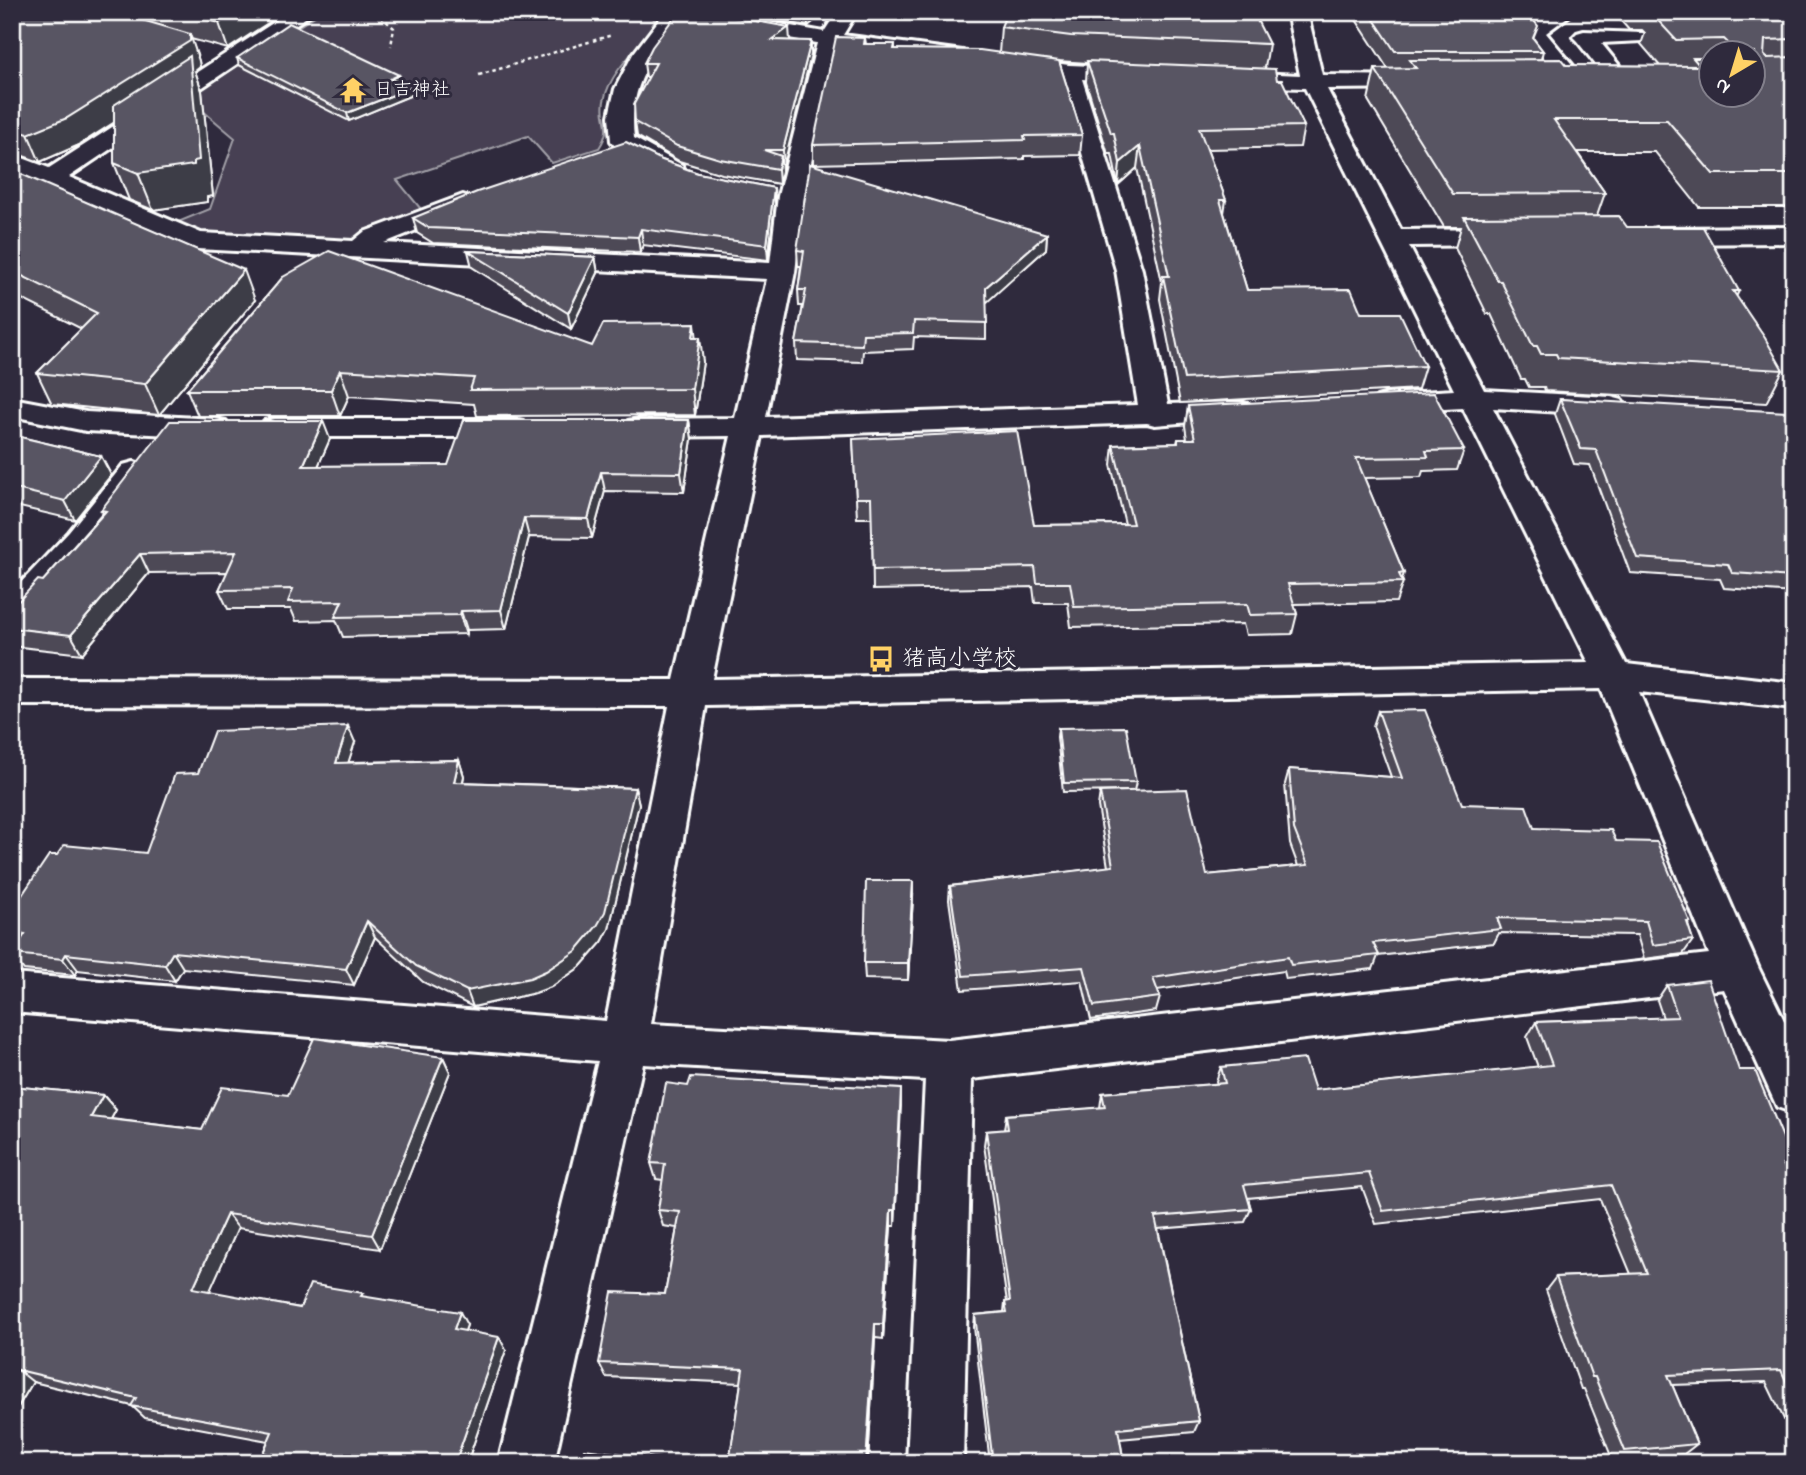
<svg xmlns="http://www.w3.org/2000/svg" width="1806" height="1475" font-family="'Indie Flower','Klee One',sans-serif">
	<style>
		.green { fill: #464152; stroke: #a2a0a8; stroke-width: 2 }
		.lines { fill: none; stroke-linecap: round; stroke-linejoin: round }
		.minor-casing { stroke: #fff; stroke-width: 6 }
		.path { stroke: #fff; stroke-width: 2.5; stroke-dasharray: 3.5 3.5; stroke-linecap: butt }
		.minor { fill: #2f2a3d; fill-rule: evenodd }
		.wall { fill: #4d4956; stroke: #fff; stroke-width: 2; fill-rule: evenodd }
		.shaded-wall { fill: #3e3c46; stroke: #fff; stroke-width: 2 }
		.building { fill: #595564; stroke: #fff; stroke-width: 2 }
		.labels { text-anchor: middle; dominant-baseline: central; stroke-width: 6; stroke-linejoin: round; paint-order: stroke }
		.far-poi-label { font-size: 19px; fill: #fff; stroke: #2f2a3d; text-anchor: start }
		.poi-label { font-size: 23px; fill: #fff; stroke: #2f2a3d; text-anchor: start }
	</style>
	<rect width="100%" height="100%" fill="#2f2a3d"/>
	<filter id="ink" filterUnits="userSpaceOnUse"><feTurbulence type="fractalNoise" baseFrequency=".0143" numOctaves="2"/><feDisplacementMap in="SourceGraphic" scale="14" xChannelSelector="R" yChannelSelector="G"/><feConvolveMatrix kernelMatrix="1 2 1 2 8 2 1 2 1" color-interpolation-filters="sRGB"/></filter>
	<g filter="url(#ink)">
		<!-- green -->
		<path class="green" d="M321,12H623L652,17L658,24C640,46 609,72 604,101C600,122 614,125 599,148L552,163L528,136L397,180L425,214L356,249L201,238L173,224L210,209L235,138L203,111L179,104Z"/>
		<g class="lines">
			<!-- minor casing -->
			<g class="minor-casing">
				<g id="minor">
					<path d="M290,12H314L69,177L201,233L353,241L364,232L463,195L472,198L476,203L472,208L384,243L770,263L778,196L817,43L682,19C651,57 628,86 634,138L682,165L685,170L682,175L673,177L664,175L615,146L611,141L609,116L615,89L633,54L665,12H712L824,32L837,12H857L843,35L963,51L966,56L963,61L955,62L835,48L804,196L795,272L766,417L1138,405L1116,270L1060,77L1011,71L1003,69L1000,64L1003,59L1011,57L1069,65L1139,68L1147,70L1150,75L1147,80L1139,82L1082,79L1142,270L1168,404L1240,402L1251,405L1255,411L1251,417L1155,425L1147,423L762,436L712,679L1589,663L1463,408L1388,412L1377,409L1373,403L1377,397L1388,394L1454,390L1305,88L1231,86L1223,84L1220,79L1223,74L1231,72L1300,75L1287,12H1307L1322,75L1434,76L1437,81L1434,86L1426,88L1327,89L1401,230L1508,229L1517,231L1521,237L1517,243L1508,245L1409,246L1484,390L1611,397L1622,400L1626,406L1622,412L1611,415L1493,408L1626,664L1794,683V709L1639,692L1759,969L1794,1041V1113L1777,1107L1724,989L972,1079L963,1463H907L925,1080L643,1064L554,1463H498L598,1061L12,1012V974L606,1021L669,706L12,705V679L674,680L731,436L639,437L628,435L624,428L628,421L639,419L735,418L767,279L197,249L52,187L21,208L12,210V192L32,179L12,170V154L49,168ZM1601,689L1709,954L949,1040L651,1024L706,706Z"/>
					<path d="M1508,12H1529L1536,21L1550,12H1574L1546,33L1585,80L1582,85H1566Z"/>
					<path d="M1584,31L1642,33L1646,37L1642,41L1601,43L1631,80L1628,85H1612L1577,41L1573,37L1577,33Z"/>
					<path d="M1794,227V243L1656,244L1647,242L1643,236L1647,230L1656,228Z"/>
					<path d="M12,398L86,412L215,419L226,421L230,428L226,435L215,437L86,431L12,416Z"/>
					<path d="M275,419H512L523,421L527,428L523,435L512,437H275L264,435L260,428L264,421Z"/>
					<path d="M134,462L145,465L150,472L145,479L93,548L25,622L12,626V592L69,532L123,465Z"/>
				</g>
			</g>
			<!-- path -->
			<g class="path">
				<path d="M361,12L379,15L394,28L391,46"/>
				<path d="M479,75L612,35"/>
			</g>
			<!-- minor -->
			<use href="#minor" class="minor"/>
		</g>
		<!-- wall -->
		<g class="wall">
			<path d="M12,12H269L271,21L228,49L191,39L199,61L200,67L195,71L202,91L213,196L207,197V202L153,210L129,200L114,163V123L79,145L40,162L12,152Z"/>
			<path d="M728,12H825L808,26Z"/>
			<path d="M1351,12H1527L1534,39L1543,51L1541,59L1566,65L1660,66L1641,44L1645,33L1642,30H1629L1613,12H1794V207H1699L1655,152H1577L1605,193L1597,216L1627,227L1739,291L1736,297L1783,370L1766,403L1545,391L1544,387H1529L1525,379H1521L1491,314H1487L1455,248L1461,227H1444L1368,100L1375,69H1388ZM1712,52H1754L1712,94Z"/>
			<path d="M1001,27L1269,44L1265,68L1277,80L1304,126L1300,147L1207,149L1226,200L1224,213L1247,290L1361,313L1425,366L1418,389L1180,403L1160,299L1162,282L1137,168L1118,185L1112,154H1108L1086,82L1087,63L1059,61L1082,135L1080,155L1024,156V159L813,164V145L865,38L866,44H895V49L999,53Z"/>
			<path d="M790,41L811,55L784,165H782V171L779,184L722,174L679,161L637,136L635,122L649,77H646L644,63Z"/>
			<path d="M237,58L399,75L401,83H400L412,95L349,121L239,65Z"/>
			<path d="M662,160L698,173L774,188L775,203L768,260L643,245L640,252L433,243L417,233L413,218Z"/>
			<path d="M12,179L255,300L159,415L52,404L37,373L82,329L22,299L17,301L12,299Z"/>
			<path d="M1047,234L1046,249L986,302V339L914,337L913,349L863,351L862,362L797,360L796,343L803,306H799L798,290L801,266H798L797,250Z"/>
			<path d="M468,251L595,257L598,273L571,329L472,267Z"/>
			<path d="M283,277L592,346L697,337L703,362L695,415L477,416L474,404L349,396L340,416H198L187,390Z"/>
			<path d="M1560,399L1794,424V593L1724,588L1720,579L1630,573L1590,465L1574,464L1555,414Z"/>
			<path d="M1188,406L1464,450L1457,470L1423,471L1421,477L1364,478L1404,573L1402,580L1403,582L1396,602L1294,604L1297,614L1292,634L1246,635L1243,624L1071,627L1068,603H1035L1033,587L873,590L872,518H857L853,439L1034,525L1125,524L1111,465L1113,445L1177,443L1178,439H1187L1185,426Z"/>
			<path d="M689,420L692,439L684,492L605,491L592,538L529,537L506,629L467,630L466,634L343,637L336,620L296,621L291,609H228L219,590L228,572L149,573L82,654L12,646V606L15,605L43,581L103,513L101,510L330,439L318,466L448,465Z"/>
			<path d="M12,435L101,456L111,475L75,520L20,507L12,513Z"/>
			<path d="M1378,711L1462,804L1534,828L1616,841L1690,922L1688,925L1693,940L1683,954L1644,959L1637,935L1499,933L1494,943L1378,956L1373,969L1286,979L1284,971L1157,990L1160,997L1156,1011L1091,1020L1082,981L962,990L949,900L950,886L1108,867L1098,806L1100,792L1207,875L1298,866L1290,844L1285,784L1289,769L1391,777L1373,726Z"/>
			<path d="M1058,728L1136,782L1134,791L1063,792L1057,737Z"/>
			<path d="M355,742L348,762L459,760L464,776L463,782L635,788L639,804L609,929L602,942L580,967L551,987L535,993L473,1007L423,982L375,937L354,985L183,968L175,981L78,970L75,975L24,970L12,955V952L16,947H12V910L57,855L146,853L198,773Z"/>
			<path d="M913,897L908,980L865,979L864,963Z"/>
			<path d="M1667,985L1739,1070L1794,1164L1787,1171L1794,1185V1440L1766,1382L1672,1385L1697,1444L1684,1454L1613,1461L1584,1389H1581L1546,1290L1556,1277L1631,1274L1600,1199L1376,1224L1362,1187L1248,1198L1251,1209L1245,1222L1158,1229L1199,1421L1194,1432L1120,1439L1124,1463H990L974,1327L975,1315L1004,1312L1005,1302H1007L984,1145L986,1131L1004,1130L1006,1115L1100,1108L1102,1093L1217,1084L1216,1081L1221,1067L1315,1090L1538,1067L1527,1037L1536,1022L1663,1018L1657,1000Z"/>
			<path d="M443,1057L450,1072L380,1249L238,1228L209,1292L300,1308L365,1297L467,1325L465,1331L506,1350L467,1463H272L263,1453L268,1441L145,1418L132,1406L33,1382L12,1417V1086L103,1095L116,1110L111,1119L202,1130L288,1095Z"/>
			<path d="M688,1086L901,1089L895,1226H891L883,1339L875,1338L868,1463H729L741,1383L606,1377L599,1363L665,1294L677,1228L663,1226L658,1210L663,1180L656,1179L651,1163Z"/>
		</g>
		<!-- shaded-wall -->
		<g class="shaded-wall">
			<path d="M236,12H269L271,21L228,49L219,23Z"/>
			<path d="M807,12H825L808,26Z"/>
			<path d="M789,27L790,41L772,40Z"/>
			<path d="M190,34L199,61L200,67L195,71L202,91L213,196L207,197V202L153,210L138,173L191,73L79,145L40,162L28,134Z"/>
			<path d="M811,41V55L784,165L783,150Z"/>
			<path d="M399,75L401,83L392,86L390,79Z"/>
			<path d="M411,88L412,95L349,121L347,113Z"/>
			<path d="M1140,146L1137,168L1118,185L1120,163Z"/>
			<path d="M781,156L782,171L779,184L778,169Z"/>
			<path d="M774,188L775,203L768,260L767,245Z"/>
			<path d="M641,229L643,245L640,252L638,237Z"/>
			<path d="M1047,234L1046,249L986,303V287Z"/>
			<path d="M595,257L598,273L571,329L568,313Z"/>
			<path d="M244,270L255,300L159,415L145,384Z"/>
			<path d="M12,279L22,299L17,301L12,291Z"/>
			<path d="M695,323L698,349L700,337L703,362L695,415L692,389L693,337Z"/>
			<path d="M340,370L349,396L340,416L331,390Z"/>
			<path d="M689,420L692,439L684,492L681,473Z"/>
			<path d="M323,421L330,439L310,485L303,466Z"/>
			<path d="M101,456L111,475L75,520L65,501Z"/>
			<path d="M601,472L605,491L592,538L588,519Z"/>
			<path d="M12,493L20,507L12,513Z"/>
			<path d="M524,518L529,537L506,629L501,610Z"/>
			<path d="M140,554L149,573L82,654L71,635Z"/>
			<path d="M461,611L467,630L466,634L460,615Z"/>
			<path d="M348,726L355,742L343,779L336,763Z"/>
			<path d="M459,760L464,776L459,798L454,782Z"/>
			<path d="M635,788L639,804L609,929L602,942L580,967L551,987L535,993L473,1007L467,991Z"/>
			<path d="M913,881V897L908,980V963Z"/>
			<path d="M367,921L375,937L354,985L346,969Z"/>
			<path d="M173,952L183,968L175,981L165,965Z"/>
			<path d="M66,954L78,970L75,975L63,959Z"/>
			<path d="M443,1057L450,1072L380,1249L372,1235Z"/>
			<path d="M901,1089V1106L895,1226V1210Z"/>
			<path d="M103,1095L116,1110L104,1132L91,1117Z"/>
			<path d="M891,1210V1226L883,1339V1324Z"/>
			<path d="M227,1214L238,1228L205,1302L193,1288Z"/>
			<path d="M460,1312L467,1325L461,1342L454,1329Z"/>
			<path d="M875,1324V1338L868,1463H866Z"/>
			<path d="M499,1337L506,1350L467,1463H455Z"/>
			<path d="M18,1370L33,1382L12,1417V1379Z"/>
		</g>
		<!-- building -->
		<g class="building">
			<path d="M12,12H115L190,34V41L67,118L28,134L12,129Z"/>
			<path d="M181,12H236L219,23Z"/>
			<path d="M678,12H705L789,27L772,40L811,41L783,150H764L781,156L778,169L720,159L677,146L635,122L634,104L656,63H644L652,47Z"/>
			<path d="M1007,12H1253L1269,44L1071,36L1001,27Z"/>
			<path d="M1369,12H1527L1538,26L1533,38L1543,51H1395Z"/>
			<path d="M1654,12H1794V39L1765,40L1764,55L1767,58L1794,57V174H1713L1667,120H1554L1605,193L1453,194L1375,69L1416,68L1410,60L1561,59L1566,65L1700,66L1693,58H1712V94H1754V52H1727V42L1724,39L1676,40L1652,14Z"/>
			<path d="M289,23L399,75L390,79L411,88L347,113L237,58Z"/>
			<path d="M836,37L865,38L864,44H895L894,49L980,50L1059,61L1082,135L1024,136L1025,140L813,145Z"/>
			<path d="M190,56L199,160L194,161V165L138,173L114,163V105Z"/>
			<path d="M1087,61L1275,69L1277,80H1282L1304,126L1199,128L1226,200H1220L1247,290L1351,289L1361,313H1400L1425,366L1184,379L1163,276H1169L1140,146L1120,163L1114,133H1111Z"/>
			<path d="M626,142L662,160L698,173L774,188L767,245L641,229L638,237L429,228L413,218L477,192Z"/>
			<path d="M810,164L1047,234L986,287L987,323L914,321L913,333L863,334L862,345L796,343L806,290H798L804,251L797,250Z"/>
			<path d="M21,174L244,270L145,384L37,373L97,313L12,271V179Z"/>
			<path d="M1619,216L1627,227H1703L1739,291H1733L1765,338L1783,370L1558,358L1556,354H1541L1537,346H1533L1501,281H1498L1464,217Z"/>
			<path d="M329,251L592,346L603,324L695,323L693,337H700L692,389L470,390L474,378L340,370L331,390H187L283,277Z"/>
			<path d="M468,251L595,257L568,313Z"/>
			<path d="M1434,393L1464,450L1426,451L1428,457L1356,458L1404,573L1399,574L1403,582L1288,584L1297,614L1250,615L1247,604L1074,607L1070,583H1037L1035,567L873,570L871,498H856L853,439L1017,431L1034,525L1133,524L1113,445L1178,443V439H1195L1188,406Z"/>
			<path d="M1560,399L1787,412L1794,424V577L1732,573L1728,564L1637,558L1596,450L1581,449Z"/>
			<path d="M464,420H689L681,473L601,472L588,519L524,518L501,610L461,611L460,615L335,617L342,601L288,602L293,589L219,590L236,552L140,554L71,635L12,628V606L15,605L38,580L43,581L106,511L101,510L170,421H323L303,466L448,465Z"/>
			<path d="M12,435L101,456L65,501L12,488Z"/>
			<path d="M1425,710L1462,804L1526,806L1534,828L1611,830L1616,841L1657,842L1690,922H1687L1693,940L1653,945L1646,921L1497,918L1501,929L1373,943L1379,955L1291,965L1288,957L1153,978L1160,997L1094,1006L1084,967L963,976L950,886L1113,866L1100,792L1187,789L1207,875L1308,865L1294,829L1289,769L1402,778L1378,711Z"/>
			<path d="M348,726L336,763L459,760L454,782L635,788L605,912L597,926L576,951L546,971L530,978L467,991L416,966L367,921L346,969L173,952L165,965L66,954L63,959L12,954L25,934L12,932V910L49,855H57L64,845L146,853L175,774L198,773L214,731Z"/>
			<path d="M1126,727L1136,782L1064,783L1058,728Z"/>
			<path d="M866,881H913L908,963H864Z"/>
			<path d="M1708,980L1739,1070H1755L1794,1164H1783L1794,1185V1398L1781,1370L1668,1375L1697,1444L1625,1451L1595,1377H1592L1556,1277L1647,1273L1611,1185L1383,1211L1369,1173L1244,1185L1251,1209L1155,1217L1199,1421L1118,1429L1124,1463H993L975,1315L1007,1312L1005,1302L1010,1301L986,1131L1008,1129L1006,1115L1105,1107L1102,1093L1225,1083L1221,1067L1305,1059L1315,1090L1552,1065L1536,1022L1678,1017L1667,985Z"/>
			<path d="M314,1038L443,1057L372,1235L227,1214L193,1288L300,1308L310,1284L363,1293L361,1296L460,1312L454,1329L499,1337L455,1463H313L263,1453L272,1432L131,1406L136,1398L18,1370L12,1379V1086L103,1095L91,1117L202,1130L222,1087L288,1095Z"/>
			<path d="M691,1077L901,1089L895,1210H891L883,1324H875L866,1463H729L743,1369L599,1363L612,1292L665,1294L680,1212L658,1210L665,1164L651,1163L666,1083L688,1086Z"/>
			<path d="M584,1449L692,1463H581Z"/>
		</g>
	</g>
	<!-- icons -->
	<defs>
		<g id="temple-bare" transform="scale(2.1)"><path d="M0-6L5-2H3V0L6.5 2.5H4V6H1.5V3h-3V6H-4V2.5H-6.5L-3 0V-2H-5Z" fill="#ffd166" stroke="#2f2a3d" stroke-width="2.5" paint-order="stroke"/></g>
		<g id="bus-bare" transform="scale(2.1)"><path d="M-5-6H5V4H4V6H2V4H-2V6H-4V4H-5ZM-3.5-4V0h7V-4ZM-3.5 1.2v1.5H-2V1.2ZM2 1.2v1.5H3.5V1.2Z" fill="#ffd166" stroke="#2f2a3d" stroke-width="2.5" paint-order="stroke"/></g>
	</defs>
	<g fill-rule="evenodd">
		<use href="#temple-bare" x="353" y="90"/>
		<use href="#bus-bare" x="881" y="659"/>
	</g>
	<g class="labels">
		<!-- far-poi labels -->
		<g class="far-poi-label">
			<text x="374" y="90">日吉神社</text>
		</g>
		<!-- poi labels -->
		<g class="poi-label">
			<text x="902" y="659">猪高小学校</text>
		</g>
	</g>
	<!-- margin -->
	<rect width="1806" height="1475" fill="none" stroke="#2f2a3d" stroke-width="42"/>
	<rect x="21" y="21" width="1764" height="1433" fill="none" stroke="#fff" stroke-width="2.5" filter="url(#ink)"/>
	<!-- north arrow -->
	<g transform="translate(1732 74) rotate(218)"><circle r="33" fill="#2f2a3d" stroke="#827f8b" stroke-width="2"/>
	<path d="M0-5L12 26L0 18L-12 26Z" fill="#ffd166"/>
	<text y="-10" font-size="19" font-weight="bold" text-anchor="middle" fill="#ffffff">N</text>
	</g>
</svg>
